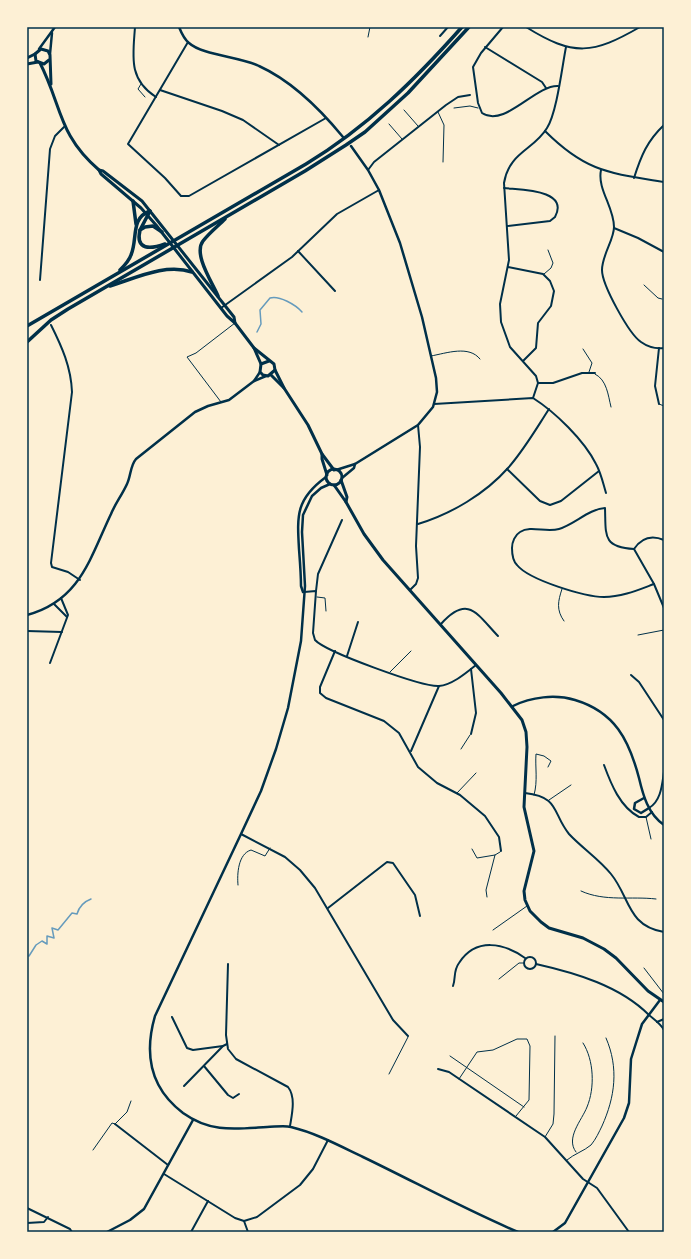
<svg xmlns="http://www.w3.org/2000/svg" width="691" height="1259" font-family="'Work Sans',sans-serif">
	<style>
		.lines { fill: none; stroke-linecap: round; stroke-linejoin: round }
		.stream { stroke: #669bbc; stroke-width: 1.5 }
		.service { stroke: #003049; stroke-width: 1 }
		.minor { stroke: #003049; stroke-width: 2 }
		.tertiary { stroke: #003049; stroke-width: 2.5 }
		.secondary { stroke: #003049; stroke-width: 3 }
		.trunk { stroke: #003049; stroke-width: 3.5 }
		.neatline { fill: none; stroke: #003049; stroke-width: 1.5 }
	</style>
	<rect width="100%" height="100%" fill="#fdf0d5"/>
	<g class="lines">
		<!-- stream -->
		<g class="stream">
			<path d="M257,332L261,324L260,310L270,298C279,295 296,305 302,312"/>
			<path d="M29,956L36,945L42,941L47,944V936L54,938L52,928L58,930L72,913L77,914C79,907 83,902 91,899"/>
		</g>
		<!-- service -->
		<g class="service">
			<path d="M368,37L370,27"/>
			<path d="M141,84L138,89L145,97"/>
			<path d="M454,108L470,106L478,108"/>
			<path d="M404,110L418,126"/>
			<path d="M438,112L444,125L443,162"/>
			<path d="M389,124L402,139"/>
			<path d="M544,274L551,268L553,263L548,250"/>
			<path d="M644,285L658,298L662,299"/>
			<path d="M583,349L592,363L589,372"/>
			<path d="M431,356C447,353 469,345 480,359"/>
			<path d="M595,374C607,380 608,395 611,407"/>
			<path d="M221,402L187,357L196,353L235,323"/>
			<path d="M659,404L664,406"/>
			<path d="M562,589C558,601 556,610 564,621"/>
			<path d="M317,597L325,598L326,611"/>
			<path d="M638,635L664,630"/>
			<path d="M390,672L411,651"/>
			<path d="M461,749L470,735"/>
			<path d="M457,793L476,773"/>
			<path d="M534,795C538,781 535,767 536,754L544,756L551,761L548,767"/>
			<path d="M549,800L571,785"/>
			<path d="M646,817L651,839"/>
			<path d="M472,849L477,858L495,855L500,852"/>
			<path d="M238,885C237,874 238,854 251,850L265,856L270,848"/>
			<path d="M581,891C605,902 631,896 656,899"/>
			<path d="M487,897L486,890L495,855"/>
			<path d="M493,930L527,906"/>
			<path d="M644,968L664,994"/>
			<path d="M499,979L519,963H523"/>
			<path d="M450,1056L524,1107"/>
			<path d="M389,1074L408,1037"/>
			<path d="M459,1079L477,1052L493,1050L517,1039H527L530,1046L529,1100L516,1116"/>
			<path d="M545,1137L553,1124L554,1114L555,1036"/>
			<path d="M93,1150L112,1123L115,1124L127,1112L131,1101"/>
			<path d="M576,1152C565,1138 582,1120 587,1107C595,1088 594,1060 583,1043"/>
			<path d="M567,1160C574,1154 584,1151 591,1145C596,1139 599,1132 602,1126C615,1097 619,1068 606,1038"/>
		</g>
		<!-- minor -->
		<g class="minor">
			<path d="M135,27C133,56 128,79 156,97"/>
			<path d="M503,27L481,53L473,67L478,103L482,113C505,128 535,85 558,86"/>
			<path d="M526,27C574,57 593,54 640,27"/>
			<path d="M440,36L448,27"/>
			<path d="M188,42L128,144L165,178L181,196H189L326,118"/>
			<path d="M485,47L542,82L546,88"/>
			<path d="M160,90L222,111L243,120L279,145"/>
			<path d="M545,131C586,172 609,173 664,182"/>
			<path d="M368,170L374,162L446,105L458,97L470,95"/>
			<path d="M601,170C597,189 614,207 614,227C614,240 602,255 602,270C602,285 629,334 641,342C648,347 656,349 664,348"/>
			<path d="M634,178C641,156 647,141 664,125"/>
			<path d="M504,188C519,190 570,189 555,217L550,221L507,226"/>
			<path d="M614,228L638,238L664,252"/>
			<path d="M298,251L335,291"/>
			<path d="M508,267L543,274L550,281L554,291L551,306L538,323L536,348L523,361"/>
			<path d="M40,280L50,149L55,136L64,127"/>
			<path d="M221,308L292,257L337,214L379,190"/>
			<path d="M51,325C62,347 71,367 72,392L51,563L52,567L68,572L80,580"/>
			<path d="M538,383H553L582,373H595"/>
			<path d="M533,398L538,383L536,376L510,347L501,322L500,304L509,260L504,183C509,152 534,150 547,128C557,112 562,67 566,47"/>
			<path d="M434,404L533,398C555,412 584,440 596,464C601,473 603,483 606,493"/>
			<path d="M659,404L655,386L659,348"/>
			<path d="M507,469L540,501L550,505L561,501L599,471"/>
			<path d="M418,524C451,514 485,494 508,468C524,450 536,429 549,409"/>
			<path d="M634,549C602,547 606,535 605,508C589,509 575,524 559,529C546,533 531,525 520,532C515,535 512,542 512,548C512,553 513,561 517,565C529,580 585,597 604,597C622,597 638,590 654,584"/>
			<path d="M634,549L654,584L664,608"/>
			<path d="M634,549C642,537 652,535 664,540"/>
			<path d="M410,590L416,584L418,578L416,546L420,447L418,425"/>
			<path d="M316,591L318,574L342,520"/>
			<path d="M304,592L316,591L313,633L315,640C326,652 422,687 439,686C452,685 466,673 476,665"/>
			<path d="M54,604L67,617"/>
			<path d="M441,624C468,594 477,614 498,636"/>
			<path d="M27,631L62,632"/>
			<path d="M335,651L320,687V693L326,698L384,721L399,733L418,767L437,783L460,795L485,816L499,837L501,851"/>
			<path d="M347,656L358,622"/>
			<path d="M50,663L68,615L61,598"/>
			<path d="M631,675L639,682L664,720"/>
			<path d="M471,734L476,713L471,669"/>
			<path d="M411,751L439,686"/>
			<path d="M604,765C611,784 620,807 639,817H646L652,812"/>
			<path d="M525,793C560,797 552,813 569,834C582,848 599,859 611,874C630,897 627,926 664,932"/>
			<path d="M649,808C661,801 662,785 664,772"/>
			<path d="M241,834L285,857L300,870L315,888L393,1020L408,1036"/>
			<path d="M328,908L387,862L393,863L415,895L420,916"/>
			<circle cx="530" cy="963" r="6"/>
			<path d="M228,964L226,1035L228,1049L236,1059L288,1087C296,1097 292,1114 290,1126"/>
			<path d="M536,964C576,973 620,986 649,1015C655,1020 661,1024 664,1030"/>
			<path d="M453,986C456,978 453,971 459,963C476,937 504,943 525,958"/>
			<path d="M172,1017L187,1048L193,1050L223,1046"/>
			<path d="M657,1022L664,1019"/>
			<path d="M204,1066L228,1095L233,1098L239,1094"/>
			<path d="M438,1069L449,1072L545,1137L583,1179L597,1188L629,1232"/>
			<path d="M184,1086L223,1046L227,1044"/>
			<path d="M115,1124L168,1165"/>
			<path d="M164,1174L235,1218L244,1221L257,1217L300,1185L313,1169L328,1140"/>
			<path d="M27,1208L70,1229L72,1232"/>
			<path d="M244,1221L248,1232"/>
			<path d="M27,1223L44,1222L48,1217"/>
			<path d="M191,1232L208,1201"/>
		</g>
		<!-- tertiary -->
		<g class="tertiary">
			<path d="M179,27C181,32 184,39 189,43C202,55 241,57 259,66C292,81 320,109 343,137"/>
			<path d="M39,49L55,27"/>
			<path d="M50,54L52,33"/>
			<path d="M254,381L260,372"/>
			<path d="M336,470L355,464L418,425L433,407L437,392L436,378L422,317L400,243L379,190L368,170L351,146"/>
			<path d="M342,478L354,468L355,464"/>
			<path d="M330,484L321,488L312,496L303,515L302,532L305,586L301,641L288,708L276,749L261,791L241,834L155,1016C144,1054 150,1088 183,1113C211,1133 235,1129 267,1127C274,1127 284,1125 291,1127C316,1133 340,1146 363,1157C415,1182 466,1210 518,1232"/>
			<path d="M303,592L301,586C301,574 300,562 299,549C297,515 296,499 326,477"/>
			<path d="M27,615C80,601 90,558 111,514C115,504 122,495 127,484C131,476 130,466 136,459L195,412L208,406L229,400L254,381L266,376"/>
			<path d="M513,706C531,697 555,694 575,700C615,712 629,740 639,778C643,795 648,814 664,825"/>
			<path d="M644,798L635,803L634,809L641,813L649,808"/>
			<path d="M107,1232L130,1220L144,1209L193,1120"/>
			<path d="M553,1232L565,1223L624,1118L629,1103L631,1059L636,1043L642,1024L660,1000"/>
		</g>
		<!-- secondary -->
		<g class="secondary">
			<path d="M35,54L36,61L44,64L49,60"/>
			<path d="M27,58L35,54L41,49L48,51L50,55L51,84"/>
			<path d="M40,63C62,106 58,135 99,170L101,174L141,208L156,225L227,316L235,323"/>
			<path d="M27,64L38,62"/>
			<path d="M99,170L103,171L142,201L234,317L235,323L254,348L261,364"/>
			<path d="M254,348L274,364L275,370L284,388L308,425L322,454L334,470"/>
			<path d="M269,361L261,364L260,372L263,375L268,376L275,370"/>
			<path d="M271,375L284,388"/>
			<path d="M322,454V459L327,475"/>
			<circle cx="334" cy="477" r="8"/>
			<path d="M341,480L347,497L346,502"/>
			<path d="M334,485L346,502L364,534L383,560L501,693L522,720L526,732L527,747L524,807L534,851L524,891L525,900L530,911L541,922L549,928L583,938L604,949L616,958L648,991L664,1002"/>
		</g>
		<!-- trunk -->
		<g class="trunk">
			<path d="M133,201L136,224"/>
			<path d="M140,230L150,211"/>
			<path d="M162,232L153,226L145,227L140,230C135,251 151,249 165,244"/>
			<path d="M120,270C124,266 129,261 131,255C138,239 130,218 150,211"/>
			<path d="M110,286C136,278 165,263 192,272"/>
			<path d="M218,296C212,282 193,254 203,241C209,233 218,226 225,219"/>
			<path d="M27,326L306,164C367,127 415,80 462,27"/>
			<path d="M27,342L51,320L68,309L305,171L346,145L365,132L408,93L469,27"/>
		</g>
	</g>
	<!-- border -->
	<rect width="691" height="1259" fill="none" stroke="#fdf0d5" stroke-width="56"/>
	<rect x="28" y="28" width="635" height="1203" class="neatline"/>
</svg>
